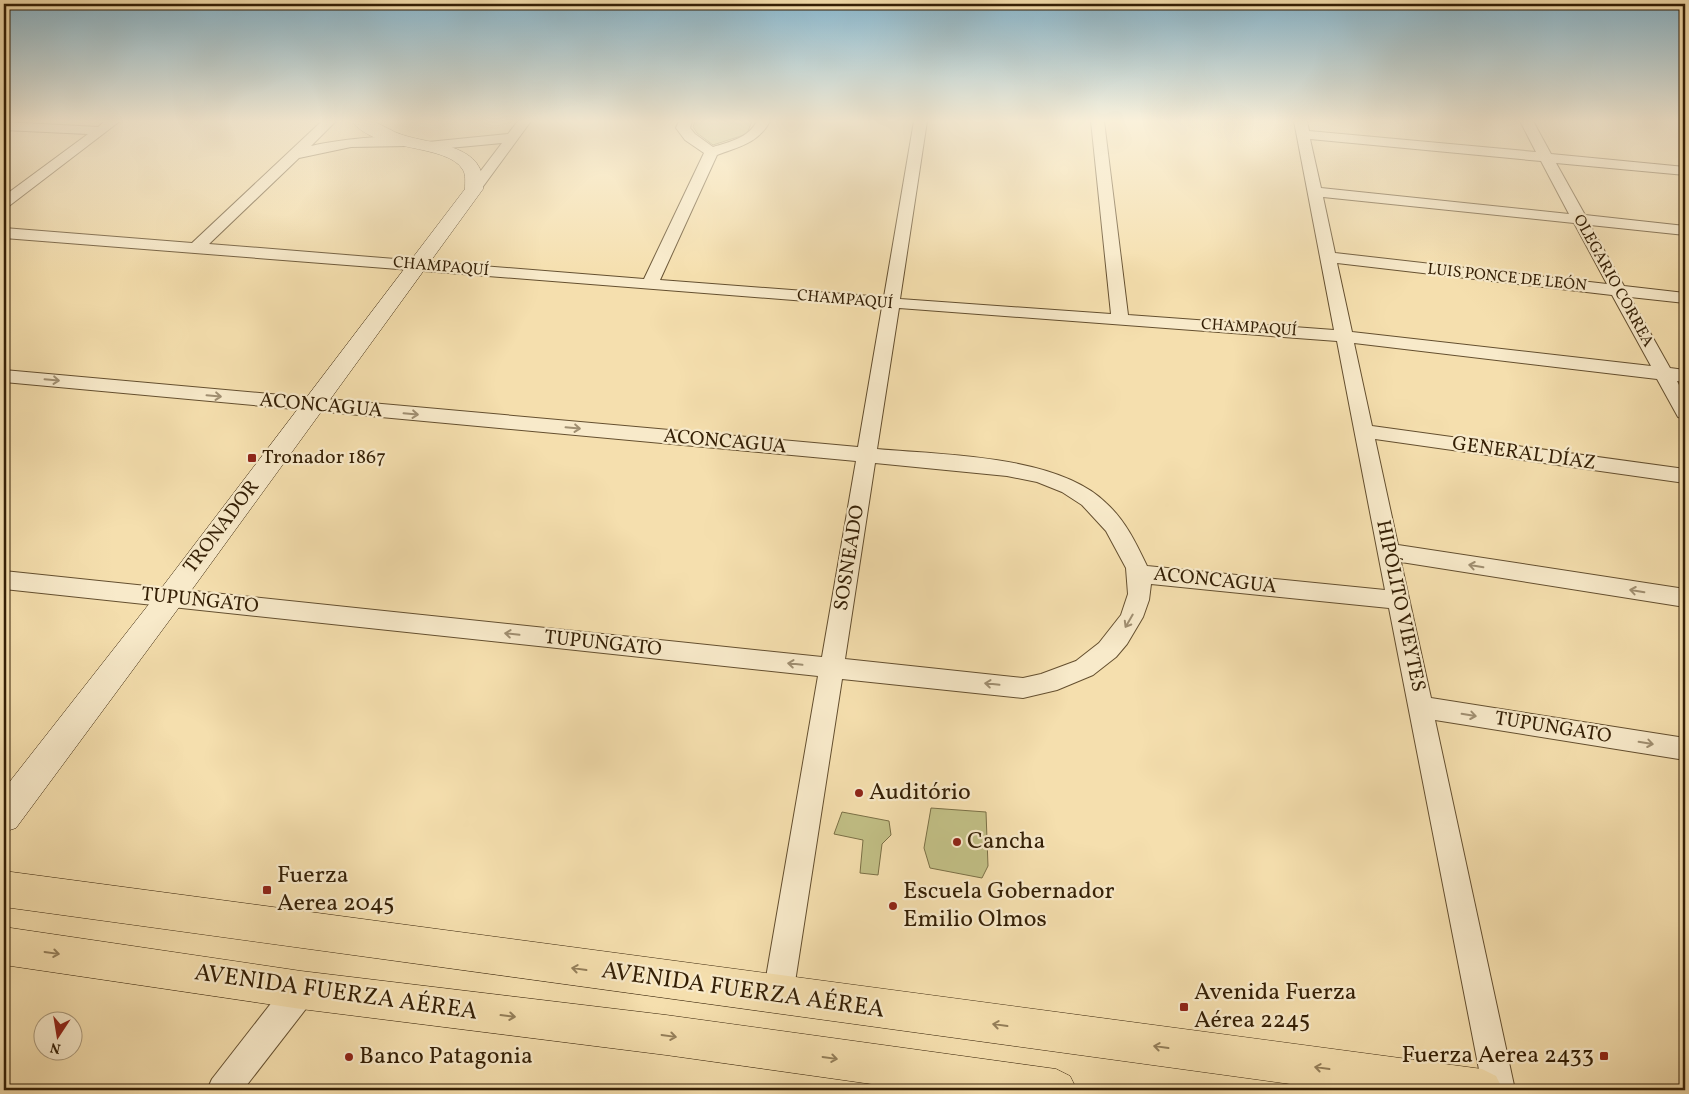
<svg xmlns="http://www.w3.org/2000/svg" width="1689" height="1094" font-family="Vollkorn,serif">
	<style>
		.green { fill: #c2c086; stroke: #7b7046 }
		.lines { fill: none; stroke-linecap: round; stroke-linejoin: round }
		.street-casing { stroke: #644f2f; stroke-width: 2 }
		.secondary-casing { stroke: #341f05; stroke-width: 1 }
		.primary-casing { stroke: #341f05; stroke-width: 1 }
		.street { fill: #f8eaca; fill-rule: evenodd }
		.secondary { fill: #f8eaca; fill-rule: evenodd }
		.primary { fill: #f5dfae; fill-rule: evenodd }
		.oneway { stroke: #a08f71 }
		.oneway2 { stroke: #947f5a }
		.poi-dot { fill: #8f2418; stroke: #f8eaca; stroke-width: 2 }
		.labels { text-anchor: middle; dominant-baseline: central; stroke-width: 4.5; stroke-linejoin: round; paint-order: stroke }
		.far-street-label { font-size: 16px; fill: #341f05; stroke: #f8eaca }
		.street-label { font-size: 20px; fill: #341f05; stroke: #f8eaca }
		.poi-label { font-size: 20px; fill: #341f05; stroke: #f8eaca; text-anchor: start }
		.near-poi-label { font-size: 24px; fill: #341f05; stroke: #f8eaca; text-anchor: start }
		.near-street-label { font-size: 24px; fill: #341f05; stroke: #f8eaca }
	</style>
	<rect width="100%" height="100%" fill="#f5dfae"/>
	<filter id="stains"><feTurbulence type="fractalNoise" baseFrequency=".004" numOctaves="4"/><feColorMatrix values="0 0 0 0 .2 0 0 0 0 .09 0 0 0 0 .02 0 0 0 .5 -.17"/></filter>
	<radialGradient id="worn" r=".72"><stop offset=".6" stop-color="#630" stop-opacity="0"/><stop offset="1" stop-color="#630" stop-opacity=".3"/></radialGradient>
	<!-- green -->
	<g class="green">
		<path d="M695,121H752L747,134L713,145L697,133L693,127Z"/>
		<path d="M931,808L986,812L988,866L982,878L930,868L924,848Z"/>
		<path d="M842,812L889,821L891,835L882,844L878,875L860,873L863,840L834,834Z"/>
	</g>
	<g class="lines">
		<!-- street casing -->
		<g class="street-casing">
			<g id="street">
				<path d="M105,121H120L9,206L4,207V196L88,134L4,130V122L98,127Z"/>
				<path d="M322,121H336L311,146C328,142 404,130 414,142L407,146L351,147L299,158L209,244L644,279L704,153L685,140L676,128L679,121H692L690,128L695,134L713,147C729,142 749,138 757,121H770C759,143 738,147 717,155L660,280L884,297L914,121H927L900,299L1111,314L1091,121H1104L1128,315L1334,330L1294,121H1307L1309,131L1536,152L1520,121H1533L1551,154L1685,167V175L1556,163L1585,215L1685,226V235L1590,225L1624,286L1685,293V303L1630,297L1670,368L1685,370V382L1677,381L1685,397V419L1678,417L1657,379L1354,343L1372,426L1685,469V483L1375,439L1398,545L1685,589V607L1401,562L1431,698L1685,738V760L1435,720L1515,1090H1483L1389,608L1151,584L1149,600L1143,617L1127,644L1116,657L1093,675L1057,690L1023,698L842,679L793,995L789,1006L778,1010L767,1006L763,995L818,676L4,589V571L822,657L856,461L4,382V370L858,447L882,307L4,238V228L192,243ZM1310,139L1541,161L1569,214L1321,188ZM1323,197L1574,223L1607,284L1335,253ZM1337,263L1612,295L1651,366L1352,332ZM899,308L1337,341L1385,590L1147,566C1136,543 1125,520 1106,503C1058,455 942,455 877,449ZM875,463L1007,476L1037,482L1062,492L1082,505L1106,531L1126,568L1128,594L1121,615L1099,643L1076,661L1041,674L1023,678L845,659Z"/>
				<path d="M518,121H531L479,192H469L467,189L502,143L428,150L421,146L428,142L508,134Z"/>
				<path d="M301,975L312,979L316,990L312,1001L243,1090H207L212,1079L290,979Z"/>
			</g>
		</g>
		<!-- secondary casing -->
		<g class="secondary-casing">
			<path id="secondary" d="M352,121C358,121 366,120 371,121C382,124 392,132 403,135C434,145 487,144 483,189L180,606L16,828L4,832V789L160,590L465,189C465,182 466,175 463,170C448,143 374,153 352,121Z"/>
		</g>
		<!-- primary casing -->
		<g class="primary-casing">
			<g id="primary">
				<path d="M4,871L1482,1069L1496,1076L1503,1090H1334L4,907Z"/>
				<path d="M4,927L301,971L666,1015L1056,1069L1070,1076L1077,1090H914L666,1055L301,1009L4,965Z"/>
			</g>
		</g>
		<!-- street -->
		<use href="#street" class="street"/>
		<!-- secondary -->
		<use href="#secondary" class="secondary"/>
		<!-- primary -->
		<use href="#primary" class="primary"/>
	</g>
	<!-- one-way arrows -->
	<defs><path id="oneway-shaft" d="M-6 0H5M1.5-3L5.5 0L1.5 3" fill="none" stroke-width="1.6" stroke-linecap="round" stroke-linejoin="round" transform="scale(1.25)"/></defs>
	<g class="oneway">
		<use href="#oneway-shaft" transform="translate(52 380) rotate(5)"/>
		<use href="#oneway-shaft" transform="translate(214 396) rotate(5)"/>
		<use href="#oneway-shaft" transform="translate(411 414) rotate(5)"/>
		<use href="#oneway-shaft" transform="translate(573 428) rotate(5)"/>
		<use href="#oneway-shaft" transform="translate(1476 566) rotate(-171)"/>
		<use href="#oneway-shaft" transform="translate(1637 591) rotate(-171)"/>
		<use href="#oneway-shaft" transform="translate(1129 621) rotate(120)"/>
		<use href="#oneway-shaft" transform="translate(512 634) rotate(-174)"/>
		<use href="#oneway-shaft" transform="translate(795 664) rotate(-174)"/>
		<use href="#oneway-shaft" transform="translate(992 684) rotate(-174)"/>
		<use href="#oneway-shaft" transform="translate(1469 715) rotate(9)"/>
		<use href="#oneway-shaft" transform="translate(1646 743) rotate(9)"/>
	</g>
	<g class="oneway2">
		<use href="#oneway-shaft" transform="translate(52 953) rotate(8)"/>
		<use href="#oneway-shaft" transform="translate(579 969) rotate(-172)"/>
		<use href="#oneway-shaft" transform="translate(508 1016) rotate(7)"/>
		<use href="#oneway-shaft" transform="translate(1000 1025) rotate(-172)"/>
		<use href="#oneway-shaft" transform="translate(669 1036) rotate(8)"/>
		<use href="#oneway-shaft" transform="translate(1161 1047) rotate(-172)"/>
		<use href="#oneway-shaft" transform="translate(830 1058) rotate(8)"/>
		<use href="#oneway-shaft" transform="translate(1322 1068) rotate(-172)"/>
	</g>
	<!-- sky -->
	<linearGradient id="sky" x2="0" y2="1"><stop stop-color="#89b8cf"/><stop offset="0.44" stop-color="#faf1db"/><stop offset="1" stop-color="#faf1db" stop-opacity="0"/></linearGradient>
	<rect width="1689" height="275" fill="url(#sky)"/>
	<!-- markers -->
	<g class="poi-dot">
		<rect x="247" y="453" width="10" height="10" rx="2.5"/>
		<circle cx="859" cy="793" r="5"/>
		<circle cx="957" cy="842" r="5"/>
		<rect x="262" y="885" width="10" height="10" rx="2.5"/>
		<circle cx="893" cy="906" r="5"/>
		<rect x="1179" y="1002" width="10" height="10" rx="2.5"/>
		<rect x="1599" y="1051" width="10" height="10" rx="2.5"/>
		<circle cx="349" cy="1057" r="5"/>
	</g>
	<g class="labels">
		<!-- far-street labels -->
		<g class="far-street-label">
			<text transform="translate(441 267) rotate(5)">CHAMPAQUÍ</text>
			<text transform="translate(1507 278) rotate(6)">LUIS PONCE DE LEÓN</text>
			<text transform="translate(1613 281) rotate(61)">OLEGARIO CORREA</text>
			<text transform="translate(845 300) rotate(5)">CHAMPAQUÍ</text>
			<text transform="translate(1249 328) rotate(4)">CHAMPAQUÍ</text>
		</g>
		<!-- street labels -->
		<g class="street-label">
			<text transform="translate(321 406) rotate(5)">ACONCAGUA</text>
			<text transform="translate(725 442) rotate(5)">ACONCAGUA</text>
			<text transform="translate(1524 454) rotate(8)">GENERAL DÍAZ</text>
			<text transform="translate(222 527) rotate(-53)">TRONADOR</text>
			<text transform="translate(850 558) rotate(-81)">SOSNEADO</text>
			<text transform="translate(1215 581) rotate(6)">ACONCAGUA</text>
			<text transform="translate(200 601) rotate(6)">TUPUNGATO</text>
			<text transform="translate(1400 606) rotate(78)">HIPÓLITO VIEYTES</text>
			<text transform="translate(603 644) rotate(6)">TUPUNGATO</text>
			<text transform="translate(1553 728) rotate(9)">TUPUNGATO</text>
		</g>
		<!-- poi labels -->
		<g class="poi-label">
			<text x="262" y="458">Tronador 1867</text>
		</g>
		<!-- near-poi labels -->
		<g class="near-poi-label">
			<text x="869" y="793">Auditório</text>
			<text x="967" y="842">Cancha</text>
			<text x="277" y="876">Fuerza<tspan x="277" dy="28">Aerea 2045</tspan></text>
			<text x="903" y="892">Escuela Gobernador<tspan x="903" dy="28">Emilio Olmos</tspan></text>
			<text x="1194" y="993">Avenida Fuerza<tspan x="1194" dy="28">Aérea 2245</tspan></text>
			<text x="1594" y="1056" text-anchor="end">Fuerza Aerea 2433</text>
			<text x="359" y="1057">Banco Patagonia</text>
		</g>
		<!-- near-street labels -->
		<g class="near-street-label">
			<text transform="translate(743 991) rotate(8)">AVENIDA FUERZA AÉREA</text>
			<text transform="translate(336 993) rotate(8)">AVENIDA FUERZA AÉREA</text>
		</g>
	</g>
	<!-- margin -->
	<rect width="1689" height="1094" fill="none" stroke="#f5dfae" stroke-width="20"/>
	<rect x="5" y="5" width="1679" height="1084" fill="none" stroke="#341f05" stroke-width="2.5"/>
	<rect x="10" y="10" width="1669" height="1074" fill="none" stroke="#341f05"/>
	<!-- north arrow -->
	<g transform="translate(58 1036) rotate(192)"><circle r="24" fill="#f8eaca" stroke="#aa997b"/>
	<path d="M0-4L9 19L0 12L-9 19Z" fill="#8f2418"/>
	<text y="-8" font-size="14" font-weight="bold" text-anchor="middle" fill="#341f05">N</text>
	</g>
	<rect width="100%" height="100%" filter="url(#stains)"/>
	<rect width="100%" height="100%" fill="url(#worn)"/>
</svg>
